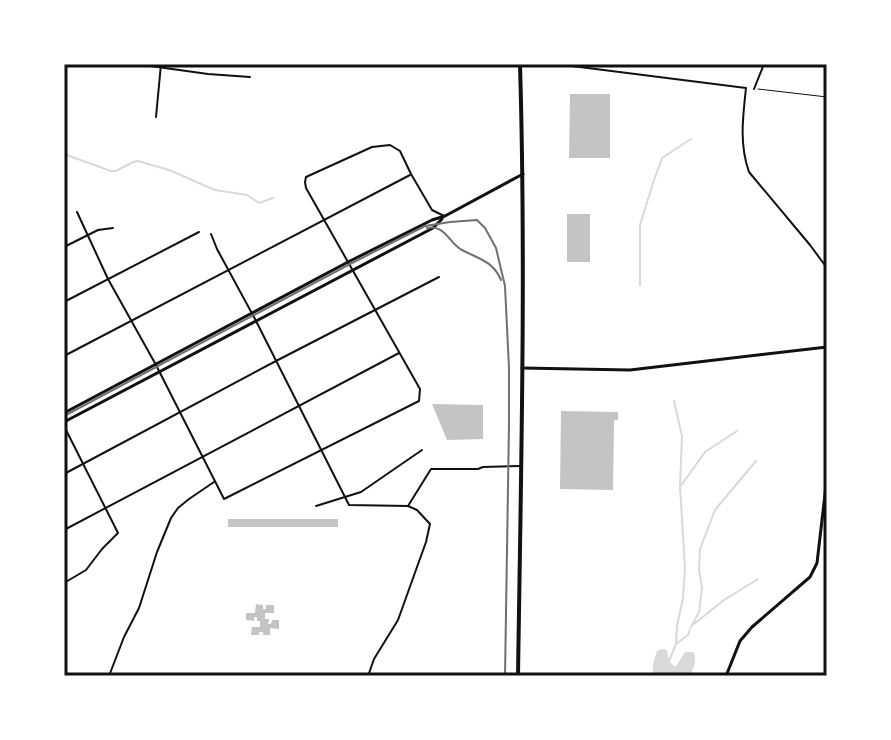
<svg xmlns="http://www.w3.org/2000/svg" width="891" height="740" font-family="Manrope,sans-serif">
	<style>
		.water { fill: #d9d9d9 }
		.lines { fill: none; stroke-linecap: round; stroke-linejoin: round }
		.stream { stroke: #d9d9d9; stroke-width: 2 }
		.building { fill: #c4c4c4 }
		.path { stroke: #111; stroke-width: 1 }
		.minor { stroke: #111; stroke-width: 2 }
		.tertiary { stroke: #111; stroke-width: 3 }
		.secondary { stroke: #111; stroke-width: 3 }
		.primary { stroke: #111; stroke-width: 4 }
		.tram { stroke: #707070; stroke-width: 2 }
		.neatline { fill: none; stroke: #111; stroke-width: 3 }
	</style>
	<rect width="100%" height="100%" fill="#fff"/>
	<!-- water -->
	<path class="water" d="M662,649L667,650L669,661L674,666H676L685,652H693C698,660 693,668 690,676H653V664L657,651Z"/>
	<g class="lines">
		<!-- stream -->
		<g class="stream">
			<path d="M64,154L111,171H116L133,162L138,161L169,170L215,190L247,195L259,203L273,198"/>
			<path d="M640,285V225L653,183L662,158L691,139"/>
			<path d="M674,401L682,436L680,486"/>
			<path d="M694,624L724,600L758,579"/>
			<path d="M691,627L699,612L702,588L699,569L700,549L715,510L756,461"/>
			<path d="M676,644L677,626L683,598L685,568L680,487L705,452L737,431"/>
			<path d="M669,661L676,644L688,635L690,629"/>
		</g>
	</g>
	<!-- building -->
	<g class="building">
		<path d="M570,94H610V158H569Z"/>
		<rect x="567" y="214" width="23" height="48"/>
		<path d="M432,404L483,405V439L447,440Z"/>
		<path d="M561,411L618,412V420H614L613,490L560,489Z"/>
		<rect x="228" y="519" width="110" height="8"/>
		<path d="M256,604L263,605V609H266V605H274V613H265V619H269L268,624H271L272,620H279V629L270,628V635H263V632H259V635H251L252,627H260V621H257V617H254V621L246,620V613H255Z"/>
	</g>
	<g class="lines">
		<!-- path -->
		<path class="path" d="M758,89L827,97"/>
		<!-- minor -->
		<g class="minor">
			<path d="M136,64L208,74L250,77"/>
			<path d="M556,64L746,88C743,116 739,144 749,172L810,245L827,268"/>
			<path d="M754,89L764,64"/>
			<path d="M156,117L161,64"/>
			<path d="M77,212L108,279L156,365L224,499L419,401L420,389L306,188L305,182L306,177L372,147L390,145L400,151L411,174L432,210L444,216"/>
			<path d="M211,234L217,249L255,319L349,505L408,506"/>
			<path d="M64,247L98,230L113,228"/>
			<path d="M64,302L199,232"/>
			<path d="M64,356L410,175"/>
			<path d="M64,426L118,533L102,549L86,570L64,583"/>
			<path d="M64,474L276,361L439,277"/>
			<path d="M316,506L361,492L422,450"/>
			<path d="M64,530L399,353"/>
			<path d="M109,676L124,637L139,608L157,552L171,518L178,508L189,499L214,482"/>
			<path d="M368,676L374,659L398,620L426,542L430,524L417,510L408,506L431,469H478L483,467L520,466"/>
		</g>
		<!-- tertiary -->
		<g class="tertiary">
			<path d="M522,368L630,370L827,347"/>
			<path d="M726,676L740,641L752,627L810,577L817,563L827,477"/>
		</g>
		<!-- secondary -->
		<g class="secondary">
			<path d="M64,413L348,262L432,220L445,216L523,174"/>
			<path d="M64,422L433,228L442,219"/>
		</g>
		<!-- primary -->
		<path class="primary" d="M518,676C521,472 526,268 520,64"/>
		<!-- tram -->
		<g class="tram">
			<path d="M427,228C445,224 449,243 462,250C479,259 493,261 501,280"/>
			<path d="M64,416L350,264L425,226L450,222L477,220L485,228L496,248L505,286L509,368V424L505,676"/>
		</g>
	</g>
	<!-- border -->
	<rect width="891" height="740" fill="none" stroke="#ffffff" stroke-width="132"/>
	<rect x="66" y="66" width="759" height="608" class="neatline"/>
</svg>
